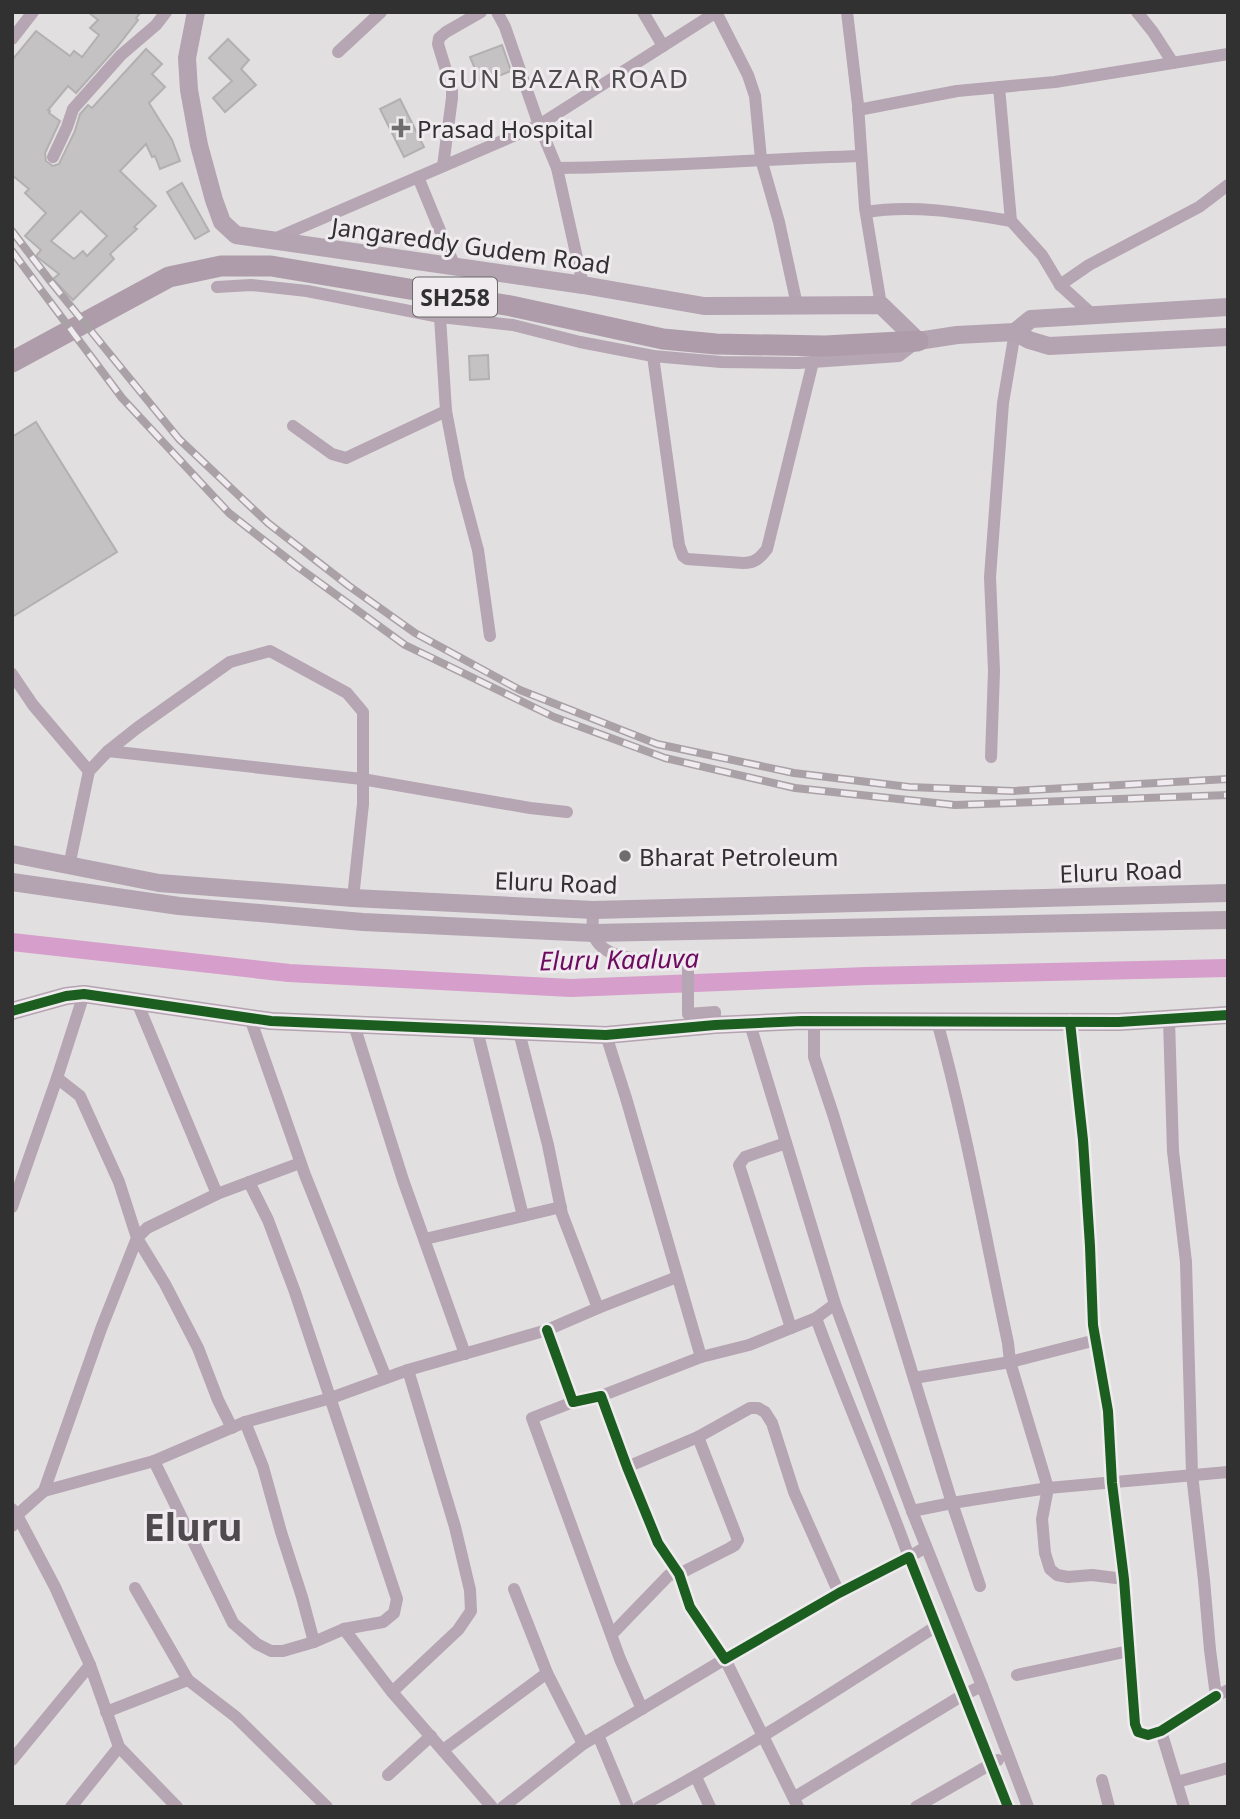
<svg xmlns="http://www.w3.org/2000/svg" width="1240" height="1819" font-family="'Noto Sans',sans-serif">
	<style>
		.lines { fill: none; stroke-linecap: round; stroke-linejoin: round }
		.canal { stroke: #d69eca; stroke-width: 18 }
		.building { fill: #c4c2c3; stroke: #b2b0b1; stroke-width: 2; fill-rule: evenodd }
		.street { stroke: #b6a5b2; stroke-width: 12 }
		.secondary { stroke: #b4a3b0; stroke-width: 18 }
		.primary { stroke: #ae9caa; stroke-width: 21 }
		.rail-casing { stroke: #aaa1a7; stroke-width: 8 }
		.rail { stroke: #efebee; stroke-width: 5; stroke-dasharray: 16; stroke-linecap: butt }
		.cycleway-casing { stroke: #efebee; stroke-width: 15 }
		.cycleway { stroke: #1b5e20; stroke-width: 10 }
		.poi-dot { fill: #6f6e6f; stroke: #efebee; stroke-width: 2.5 }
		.labels { text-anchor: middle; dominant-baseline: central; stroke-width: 6; stroke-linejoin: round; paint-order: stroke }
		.shield { fill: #efebee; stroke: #6b696a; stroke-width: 2 }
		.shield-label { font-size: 23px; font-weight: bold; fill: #323132 }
		.poi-label { font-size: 24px; fill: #323132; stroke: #efebee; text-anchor: start }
		.street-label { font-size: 24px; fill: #323132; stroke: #efebee }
		.neighbourhood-label { font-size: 26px; letter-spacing: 2px; fill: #4e4a4d; stroke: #efebee }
		.water-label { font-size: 26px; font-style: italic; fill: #6e0b61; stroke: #efebee }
		.town-label { font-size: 38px; font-weight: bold; fill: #4e4a4d; stroke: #efebee }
	</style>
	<rect width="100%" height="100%" fill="#e1dfe0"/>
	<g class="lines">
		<!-- canal -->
		<path class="canal" d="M12,942L289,973L571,988L866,976L1228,968"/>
	</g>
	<!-- building -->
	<g class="building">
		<path d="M88,12H141L136,18L138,20L117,47L76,93L68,86L48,110L50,111L49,113L60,121L45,153L46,161L53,166L59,164L75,131L80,114L88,105L92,108L146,49L162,64L152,74L165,87L149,103L172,140L180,161L160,169L155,156L152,157L146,144L120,171L156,206L134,227L137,229L110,254L114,259L73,300L53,279L59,274L36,256L41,250L25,236L46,213L25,193L29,189L12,175V60L36,31L70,56L74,51L82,57L99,35L90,28L98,20ZM81,211L107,236L87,256L83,251L74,259L51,241Z"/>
		<path d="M228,39L249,60L241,69L256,85L225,112L213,98L232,81L209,58Z"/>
		<path d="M502,45L511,71L481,83L470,57Z"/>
		<path d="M400,99L424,147L404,157L380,109Z"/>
		<path d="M182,183L209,231L195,239L167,192Z"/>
		<path d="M488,355L489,379L470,380L469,356Z"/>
		<path d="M36,422L117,552L12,617V437Z"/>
	</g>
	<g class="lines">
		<!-- street -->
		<g class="street">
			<path d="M643,12L663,46"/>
			<path d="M716,12L748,75L755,96L761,159L779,222L797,305"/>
			<path d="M847,12L858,105L865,208L881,305"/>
			<path d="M1137,12L1153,32L1173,63"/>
			<path d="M12,39L33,12"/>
			<path d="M338,52L381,12"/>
			<path d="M999,87L1011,221"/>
			<path d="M858,110L957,91L1055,82L1228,54"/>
			<path d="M53,157L67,127L73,109L121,55L156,25L166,12"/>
			<path d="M443,166L452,98V90L438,44L439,38L446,32L481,12"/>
			<path d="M557,168C659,167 760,159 861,156"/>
			<path d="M418,177L455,267"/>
			<path d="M866,212C913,204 964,213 1011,221L1042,255L1060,285L1093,315"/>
			<path d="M274,239L539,125L505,27L497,12"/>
			<path d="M583,285L557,168L539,125L715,13"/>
			<path d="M1060,285L1089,265L1199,207L1228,185"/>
			<path d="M217,287L251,285L307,291L440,317L513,325L580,342L653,356L721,362L798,363L899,356L916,343"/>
			<path d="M653,356L679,545L683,556L687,559L743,563C755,563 760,558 767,549L813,362"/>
			<path d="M446,411L459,479L478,550L490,636"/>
			<path d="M293,426L332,454L346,458L446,411L440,317"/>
			<path d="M12,674L33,705L89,771"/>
			<path d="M108,751L137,728L230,662L270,651L347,693L363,712V804L353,898"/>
			<path d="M991,757L994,671L990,577L1003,403L1015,332"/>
			<path d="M69,866L89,771L108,751L362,779L530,808L567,812"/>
			<path d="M593,910C593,917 592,925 593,932C600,966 662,959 688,959V1014L715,1012V1025"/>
			<path d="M137,1002L217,1194"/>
			<path d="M250,1018L305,1175L386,1378"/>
			<path d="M1169,1020L1173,1151L1186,1262L1192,1474L1204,1580L1210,1650L1216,1696L1228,1690"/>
			<path d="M814,1021V1057L833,1114L952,1503L980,1586"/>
			<path d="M937,1021C966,1127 985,1235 1008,1343L1010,1362L1096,1340"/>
			<path d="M1070,1022L1083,1140L1090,1246L1093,1325L1108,1411L1112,1483L1124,1579L1135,1724L1138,1732L1148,1735L1161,1731L1216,1696"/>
			<path d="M750,1024L835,1304L912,1511L982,1686L1028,1807"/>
			<path d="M354,1025L403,1180L465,1354"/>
			<path d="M477,1030L523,1216"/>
			<path d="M606,1035L626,1098L701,1357L749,1345L816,1318L835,1304"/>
			<path d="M786,1143L745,1157L739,1165L791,1328"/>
			<path d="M249,1182L268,1220L295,1292L397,1599L394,1613L383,1622L344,1629"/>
			<path d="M12,1207L57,1078L84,994"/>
			<path d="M425,1239L561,1207"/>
			<path d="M598,1308L677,1277"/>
			<path d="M816,1318C845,1398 880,1476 909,1557L926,1547"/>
			<path d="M547,1330L573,1402L601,1396L627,1467L658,1543L679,1574L690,1607L725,1659L839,1593L909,1557L1008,1807"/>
			<path d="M914,1378L1010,1362L1048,1488L1042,1519L1045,1553L1050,1569L1057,1575L1068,1577L1092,1575L1124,1579"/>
			<path d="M601,1396L701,1357"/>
			<path d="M573,1402L532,1418L620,1659L642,1709"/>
			<path d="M245,1422L263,1467L281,1532L302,1597L314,1642"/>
			<path d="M232,1428L218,1400L198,1348L165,1284L137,1238L147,1228L217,1194L300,1163"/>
			<path d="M154,1461L233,1623L257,1644L271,1651H283L314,1642L344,1629L392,1692L492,1807"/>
			<path d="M627,1467L698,1437L750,1408H758L765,1412L772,1423L794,1492L839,1593"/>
			<path d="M44,1491L154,1461L245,1422L331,1398L408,1370L547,1330L598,1308L562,1214L548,1145L519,1032"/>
			<path d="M12,1509L17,1515L44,1491L101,1329L137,1238L119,1182L80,1096L57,1078"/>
			<path d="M912,1511L952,1503L1048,1488L1228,1472"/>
			<path d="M12,1526L17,1515L55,1587L90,1665L119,1747L177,1807"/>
			<path d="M135,1588L188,1680"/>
			<path d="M514,1589L547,1673"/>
			<path d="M612,1634L669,1575L679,1574L730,1548L735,1545L738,1540L698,1437"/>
			<path d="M1017,1675L1129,1651"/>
			<path d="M392,1692L458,1630L471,1611L470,1590L455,1527L408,1370"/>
			<path d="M106,1712L188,1680L236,1717L327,1807"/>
			<path d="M1161,1731L1184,1807"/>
			<path d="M598,1735L628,1807"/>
			<path d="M443,1750L547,1673L583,1744"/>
			<path d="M12,1760L90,1665"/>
			<path d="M388,1775L431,1736"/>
			<path d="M696,1777L710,1807"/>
			<path d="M1102,1780L1109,1807"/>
			<path d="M1177,1782L1228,1768"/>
			<path d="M795,1797L963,1695L982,1686"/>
			<path d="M71,1807L119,1747"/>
			<path d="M503,1807L583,1744L725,1659L798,1807"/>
			<path d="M639,1807C741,1753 838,1689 935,1627"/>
			<path d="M916,1807L998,1760"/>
		</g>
		<!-- secondary -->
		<g class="secondary">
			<path d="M196,12L187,58L189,90L199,145L214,200L222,222L236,235L583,285L704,306L881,305L918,341L957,335L1015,332L1031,319L1228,307"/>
			<path d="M1015,332L1029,340L1049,346L1228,337"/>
			<path d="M12,854L159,883L353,898L593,910L1228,893"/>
			<path d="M12,882L179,906L363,922L593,933L1228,920"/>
			<path d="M12,1011L66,996L84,994L271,1021L606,1035L715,1025L802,1021L1119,1022L1228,1015"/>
		</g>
		<!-- primary -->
		<path class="primary" d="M12,362L169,277L221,266H271L511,306L663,339L716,344L825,346L918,341"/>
		<!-- rail casing -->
		<g class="rail-casing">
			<g id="rail">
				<path d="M12,231L51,282L179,439L268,523L349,586L415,633L520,690L657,744L794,773L909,787L1013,791L1228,779"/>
				<path d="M12,251L122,398L229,513L298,567L405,645L554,717L665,758L795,788L955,805L1228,795"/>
			</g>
		</g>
		<!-- rail -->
		<use href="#rail" class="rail"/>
		<!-- cycleway casing -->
		<g class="cycleway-casing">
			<g id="cycleway">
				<path d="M12,1011L66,996L84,994L271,1021L606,1035L715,1025L802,1021L1119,1022L1228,1015"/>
				<path d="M1070,1022L1083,1140L1090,1246L1093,1325L1108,1411L1112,1483L1124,1579L1135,1724L1138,1732L1148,1735L1161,1731L1216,1696"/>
				<path d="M547,1330L573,1402L601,1396L627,1467L658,1543L679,1574L690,1607L725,1659L839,1593L909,1557L1008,1807"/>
			</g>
		</g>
		<!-- cycleway -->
		<use href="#cycleway" class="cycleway"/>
	</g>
	<!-- markers -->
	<g class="poi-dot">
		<path d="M397.5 117.5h7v7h7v7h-7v7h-7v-7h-7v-7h7z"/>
		<circle cx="625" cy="856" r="7"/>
	</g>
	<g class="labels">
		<!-- shield labels -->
		<rect class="shield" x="413" y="277.5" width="84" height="39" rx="5"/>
		<g class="shield-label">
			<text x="455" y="297">SH258</text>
		</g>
		<!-- poi labels -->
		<g class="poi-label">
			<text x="417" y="128">Prasad Hospital</text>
			<text x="639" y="856">Bharat Petroleum</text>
		</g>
		<!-- street labels -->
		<g class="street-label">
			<text transform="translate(471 245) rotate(8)">Jangareddy Gudem Road</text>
			<text transform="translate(1121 871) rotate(-2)">Eluru Road</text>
			<text transform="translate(556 882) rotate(2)">Eluru Road</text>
		</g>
		<!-- neighbourhood labels -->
		<g class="neighbourhood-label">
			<text x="564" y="78">GUN BAZAR ROAD</text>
		</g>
		<!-- water labels -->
		<g class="water-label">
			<text transform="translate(619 959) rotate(-1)">Eluru Kaaluva</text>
		</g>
		<!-- town labels -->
		<g class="town-label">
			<text x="193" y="1526">Eluru</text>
		</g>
	</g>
	<!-- border -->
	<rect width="1240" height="1819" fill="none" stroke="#323132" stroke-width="28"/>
</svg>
